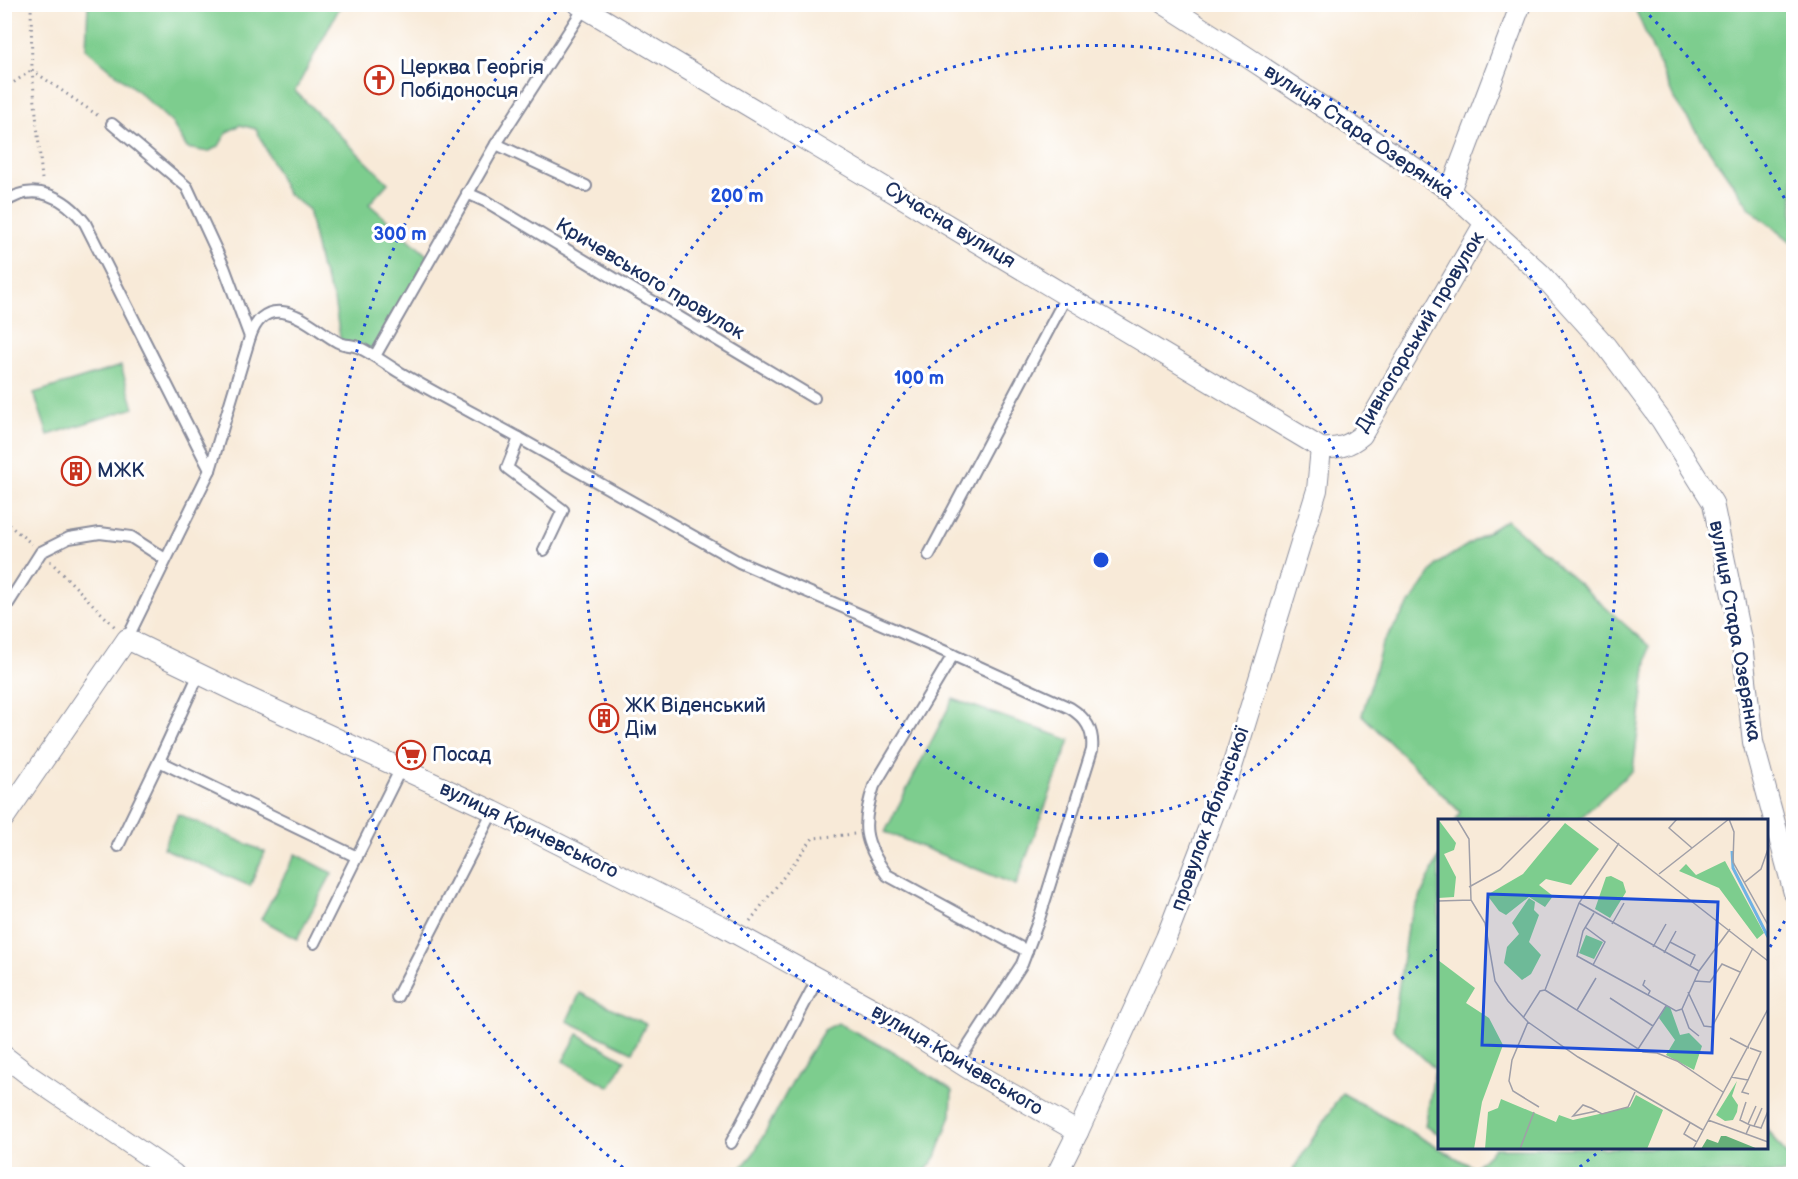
<svg xmlns="http://www.w3.org/2000/svg" width="1798" height="1179" font-family="'Balsamiq Sans',sans-serif">
	<style>
		.green { fill: #7dcd8e; stroke: #4c7e76; stroke-width: 1.5 }
		.lines { fill: none; stroke-linecap: round; stroke-linejoin: round }
		.lane-casing { stroke: #8a8c9b; stroke-width: 14 }
		.street-casing { stroke: #8a8c9b; stroke-width: 22 }
		.path { stroke: #8a8c9b; stroke-width: 3; stroke-dasharray: 1.5 4.5; stroke-linecap: butt }
		.lane { stroke: #fff; stroke-width: 10 }
		.street { stroke: #fff; stroke-width: 20 }
		.ring { fill: none; stroke: #1d4ed8; stroke-width: 3; stroke-dasharray: 3 6 }
		.labels { text-anchor: middle; dominant-baseline: central; stroke-width: 6; stroke-linejoin: round; paint-order: stroke }
		.poi-label { font-size: 20px; fill: #1b2f5e; stroke: #fff; text-anchor: start }
		.street-label { font-size: 20px; fill: #1b2f5e; stroke: #fff }
		.inset-river { fill: none; stroke: #6fb3e5; stroke-width: 3 }
		.inset-road { fill: none; stroke: #a09fa7; stroke-width: 1.5 }
		.view { fill: #1d4ed8; fill-opacity: 0.15; stroke: #1d4ed8; stroke-width: 3 }
		.inset-edge { fill: none; stroke: #1b2f5e; stroke-width: 3 }
		.centre { fill: #1d4ed8; stroke: #fff; stroke-width: 3 }
		.ring-label { font-size: 18px; text-anchor: middle; font-weight: bold; fill: #1d4ed8; stroke: #fff; stroke-width: 6; stroke-linejoin: round; paint-order: stroke }
	</style>
	<rect width="100%" height="100%" fill="#fff"/>
	<filter id="ink" filterUnits="userSpaceOnUse"><feTurbulence type="fractalNoise" baseFrequency=".0167" numOctaves="2"/><feDisplacementMap in="SourceGraphic" scale="12" xChannelSelector="R" yChannelSelector="G"/><feConvolveMatrix kernelMatrix="1 2 1 2 8 2 1 2 1" color-interpolation-filters="sRGB"/></filter>
	<filter id="wash" filterUnits="userSpaceOnUse"><feTurbulence type="fractalNoise" baseFrequency=".008" numOctaves="4" result="noise"/><feDisplacementMap in="SourceGraphic" scale="24" xChannelSelector="R" yChannelSelector="G"/><feGaussianBlur stdDeviation="1.35" result="paint"/><feColorMatrix in="noise" values="0 0 0 0 0 0 0 0 0 0 0 0 0 0 0 0 0 1.4 0 .05"/><feComposite in="paint" operator="in"/></filter>
	<g filter="url(#wash)">
		<rect width="100%" height="100%" fill="#f8ead8"/>
		<!-- green -->
		<g class="green">
			<path d="M1633,4L1793,5V243L1751,210L1674,99Z"/>
			<path d="M88,5H341L295,91L388,183L369,204L430,258L375,356L341,344L334,300L320,265L308,209L287,193L256,129L240,125L227,132L219,146L208,152L187,148L172,123L142,95L86,49Z"/>
			<path d="M121,366L134,408L48,435L34,393Z"/>
			<path d="M1507,520L1649,646L1633,770L1578,820H1456L1460,812L1362,715L1382,644L1437,564Z"/>
			<path d="M953,699L1070,740L1016,885L885,832Z"/>
			<path d="M178,814L265,852L250,886L163,848Z"/>
			<path d="M296,854L332,873L297,939L261,919Z"/>
			<path d="M1439,856L1440,1134H1439L1425,1126L1435,1069L1393,1030L1407,927Z"/>
			<path d="M580,993L646,1024L632,1052L567,1021Z"/>
			<path d="M838,1023L895,1053L952,1091L951,1115L936,1157L923,1174H736L754,1153L796,1075L824,1030Z"/>
			<path d="M578,1034L625,1060L610,1087L563,1061Z"/>
			<path d="M1342,1093L1474,1168L1495,1148H1766L1767,1128L1793,1164V1174H1290Z"/>
		</g>
	</g>
	<g filter="url(#ink)">
		<g class="lines">
			<!-- lane casing -->
			<g class="lane-casing">
				<g id="lane">
					<path d="M112,124L187,187L224,267L250,337L210,470L127,639"/>
					<path d="M496,144L586,186"/>
					<path d="M467,193L487,202L814,398"/>
					<path d="M4,203C34,180 66,198 85,223L210,470"/>
					<path d="M250,337C255,322 265,310 282,312C302,314 321,333 338,342C345,346 353,344 360,348C374,355 386,364 399,372C438,395 479,416 519,438L507,468L563,510L544,550"/>
					<path d="M375,356L496,144L584,8"/>
					<path d="M519,438L739,562L953,655L1070,708C1086,718 1094,730 1092,750L1039,919L1022,964L958,1062"/>
					<path d="M929,555L1067,295"/>
					<path d="M4,610L41,552L69,538L100,533L131,537L165,559"/>
					<path d="M953,655L874,786C861,825 863,842 887,875L1027,951"/>
					<path d="M199,674L159,761L357,857"/>
					<path d="M118,846L159,761"/>
					<path d="M314,943L401,768"/>
					<path d="M397,997L493,811"/>
					<path d="M731,1143L818,978"/>
				</g>
			</g>
			<!-- street casing -->
			<g class="street-casing">
				<g id="street">
					<path d="M578,4L1321,448C1338,449 1349,446 1362,435L1484,224"/>
					<path d="M1164,4L1241,53L1450,191L1541,274L1606,346L1661,420L1713,503L1742,644L1753,742L1794,893"/>
					<path d="M1450,191L1521,4"/>
					<path d="M4,818L127,639L249,698L493,811L722,926L881,1013L977,1074L1078,1132"/>
					<path d="M4,1056L30,1076L174,1174"/>
					<path d="M1057,1174L1078,1132L1166,938L1232,767L1317,490L1321,448"/>
				</g>
			</g>
			<!-- path -->
			<g class="path">
				<path d="M31,4L32,70L42,179"/>
				<path d="M32,70L100,117"/>
				<path d="M4,89L32,70"/>
				<path d="M4,521L32,544"/>
				<path d="M50,561L115,627"/>
				<path d="M750,921L813,838L855,834"/>
			</g>
			<!-- lane -->
			<use href="#lane" class="lane"/>
			<!-- street -->
			<use href="#street" class="street"/>
		</g>
	</g>
	<!-- distance rings -->
	<g class="ring">
		<circle cx="1101" cy="560" r="258"/>
		<path d="M1439 949A515 515 0 1 1 1547 818"/>
		<path d="M1793 905A773 773 0 0 1 1767 952M1603 1148A773 773 0 0 1 1572 1173M630 1173A773 773 0 0 1 559 9M1643 9A773 773 0 0 1 1793 215"/>
	</g>
	<!-- icons -->
	<defs>
		<g id="church-ring" transform="scale(1.5)"><circle r="9.5" fill="#fff" stroke="#c8321e" stroke-width="1.5"/><path d="M-1.2-6h2.4v3.5h3.3v2.4h-3.3V6h-2.4V-.1h-3.3v-2.4h3.3Z" fill="#c8321e"/></g>
		<g id="building-ring" transform="scale(1.5)"><circle r="9.5" fill="#fff" stroke="#c8321e" stroke-width="1.5"/><path d="M-4-6H4V6H1V3H-1V6H-4ZM-2.5-4.3h1.7v1.8h-1.7ZM.8-4.3h1.7v1.8H.8ZM-2.5-1h1.7V.8h-1.7ZM.8-1h1.7V.8H.8Z" fill="#c8321e"/></g>
		<g id="supermarket-ring" transform="scale(1.5)"><circle r="9.5" fill="#fff" stroke="#c8321e" stroke-width="1.5"/><path d="M-6-5.5h2.5l.6 2H6L4.5 2H-2.5L-4.4-4H-6ZM-1.5 3.2a1.3 1.3 0 1 0 .1 0ZM3 3.2a1.3 1.3 0 1 0 .1 0Z" fill="#c8321e"/></g>
	</defs>
	<g fill-rule="evenodd">
		<use href="#church-ring" x="379" y="80"/>
		<use href="#building-ring" x="76" y="471"/>
		<use href="#building-ring" x="604" y="718"/>
		<use href="#supermarket-ring" x="411" y="755"/>
	</g>
	<g class="labels">
		<!-- poi labels -->
		<g class="poi-label">
			<text x="400" y="68">Церква Георгія<tspan x="400" dy="23">Побідоносця</tspan></text>
			<text x="97" y="471">МЖК</text>
			<text x="625" y="706">ЖК Віденський<tspan x="625" dy="23">Дім</tspan></text>
			<text x="432" y="755">Посад</text>
		</g>
		<!-- street labels -->
		<g class="street-label">
			<text transform="translate(1359 132) rotate(34)">вулиця Стара Озерянка</text>
			<text transform="translate(950 225) rotate(31)">Сучасна вулиця</text>
			<text transform="translate(650 279) rotate(31)">Кричевського провулок</text>
			<text transform="translate(1420 332) rotate(-59)">Дивногорський провулок</text>
			<text transform="translate(1735 631) rotate(80)">вулиця Стара Озерянка</text>
			<text transform="translate(1210 819) rotate(-70)">провулок Яблонської</text>
			<text transform="translate(529 830) rotate(26)">вулиця Кричевського</text>
			<text transform="translate(957 1060) rotate(31)">вулиця Кричевського</text>
		</g>
	</g>
	<!-- overview -->
	<g transform="translate(1438 819)">
		<rect width="330" height="330" fill="#f8ead8"/>
		<path d="M0,0L18,24L16,31L6,35L18,58L16,78L0,79ZM127,4L161,30L133,66L108,60L101,66L115,77L107,88L91,78L68,96L61,92L49,76L85,55ZM287,42L326,114L319,120L281,69L241,52L248,45L258,56ZM173,57L185,63L188,73L172,99L157,90L168,58ZM91,79L97,83L96,91L101,96L91,123L103,136L93,155L84,161L66,144L69,128L81,115L74,104ZM148,116L165,123L156,140L141,134ZM0,141L37,169L28,184L51,199L65,226L44,283L36,330H0ZM228,187L232,188L242,216L251,214L264,227L256,251L228,236L237,221L221,199ZM299,262L294,277L300,286L299,293L295,301L287,302L278,296ZM198,276L225,291L209,330H47L50,293L60,289L63,280L118,303L121,296L135,301L192,288Z" fill="#7dcd8e"/>
		<path d="M283,317H288L320,330H263L269,320L280,324Z" fill="#66b079"/>
		<path class="inset-river" d="M294,32L295,49L330,118"/>
		<path class="inset-road" d="M19,0L31,20L33,81L47,104L57,162L70,182L90,203L140,238L265,311M148,0L330,142M239,0L231,9L254,29M291,0L296,13L295,43L330,106M221,55L291,0M307,63L323,50L330,30M31,68L62,51L113,0M0,82L33,81M141,84L261,152M156,94L145,112L139,137L210,176M174,105L186,84M147,108L167,123L155,146M232,123L257,136L252,147M215,128L228,105M226,134L238,112M207,161L205,166L212,172L210,176L238,192L244,190M256,162L272,163L284,145L302,153M107,171L205,233L219,234L239,242L285,273M107,171L141,84L181,24M250,173L266,207L274,208L315,129M172,179L215,207M139,191L158,159M85,199L102,172L107,171M90,203L74,241L71,262L75,272L101,288M261,217L251,209L244,190L261,152L292,110M292,219L311,229M200,230L228,187M293,258L310,261L304,273L311,275M310,261L323,233L312,229M159,292L135,297L145,286L153,289L164,295L190,288L197,273M270,301L330,323M252,304L246,315L259,323M310,305L318,287M312,306L323,309L330,292M316,307L324,289M308,315L312,306L302,301L308,283M82,330L96,293M255,330L330,190"/>
		<path class="view" d="M50,75L280,83L274,234L44,226Z"/>
		<rect width="330" height="330" class="inset-edge"/>
	</g>
	<circle cx="1101" cy="560" r="9" class="centre"/>
	<g class="ring-label">
		<text x="737" y="202">200 m</text>
		<text x="400" y="240">300 m</text>
		<text x="919" y="384">100 m</text>
	</g>
	<!-- margin -->
	<rect width="1798" height="1179" fill="none" stroke="#fff" stroke-width="24"/>
</svg>
